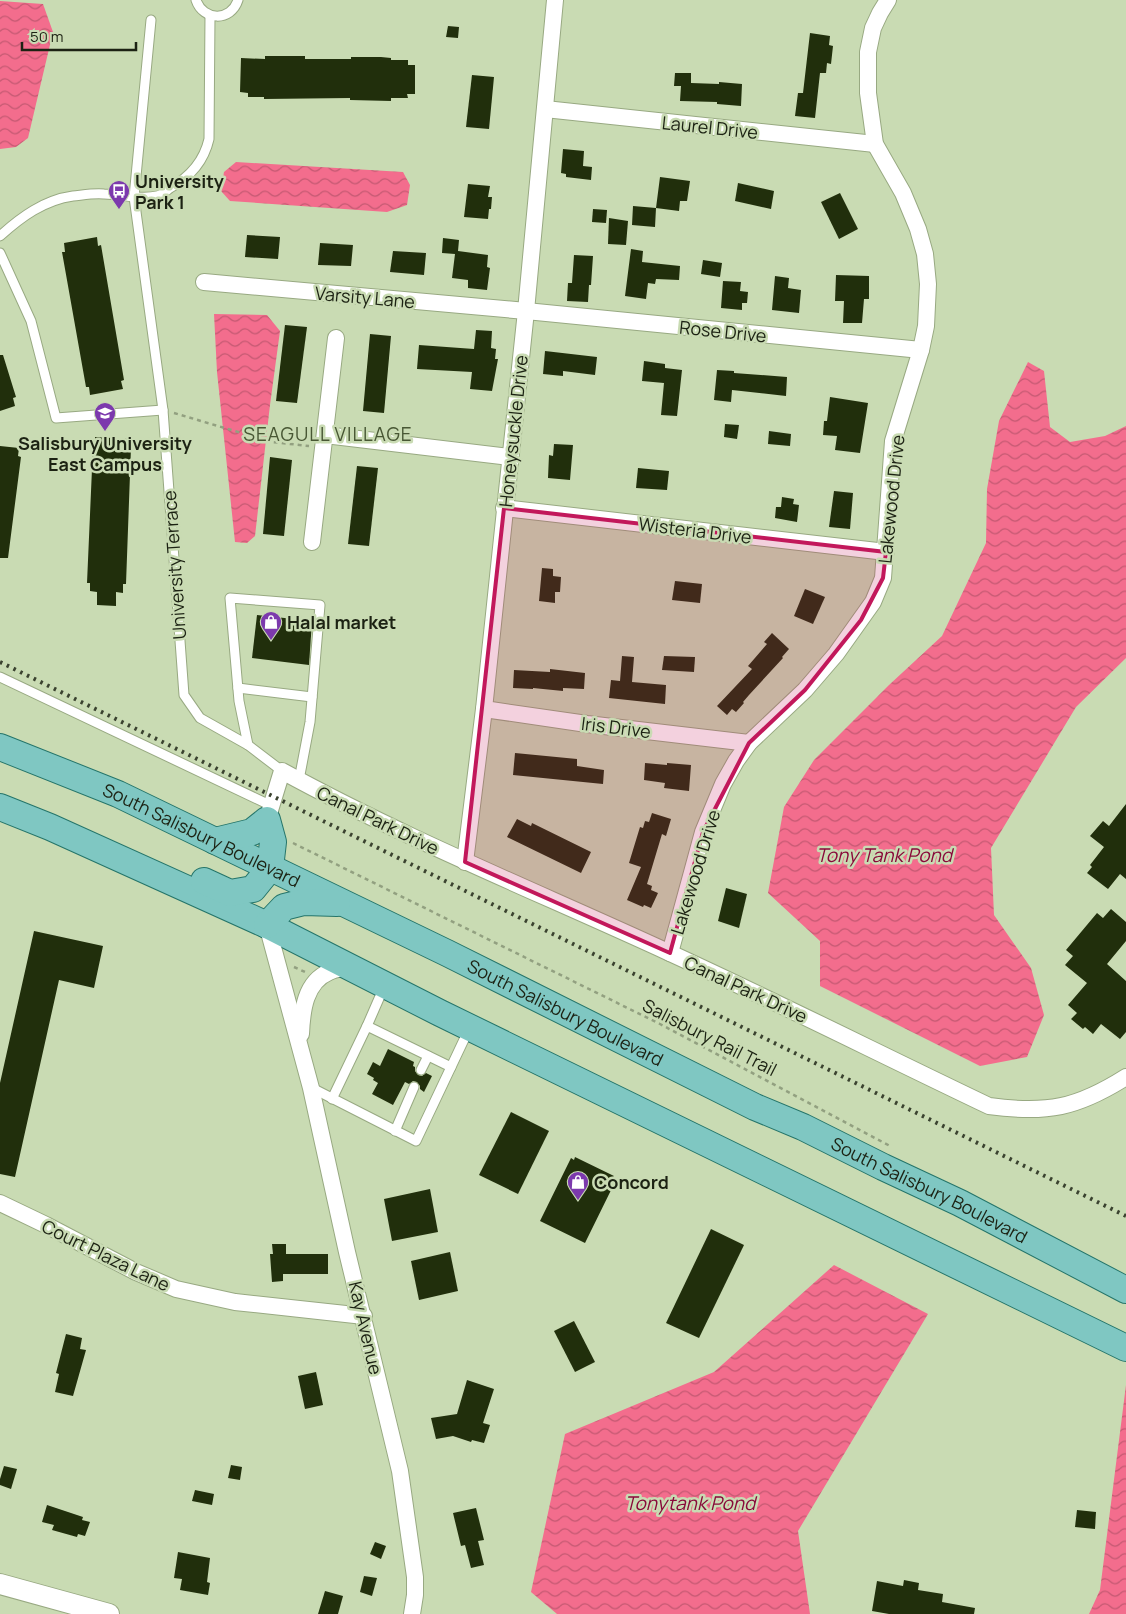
<svg xmlns="http://www.w3.org/2000/svg" width="1126" height="1614" font-family="Manrope,sans-serif">
	<style>
		.water { fill: url(#water-waves) }
		.building { fill: #212f0c }
		.lines { fill: none; stroke-linecap: round; stroke-linejoin: round }
		.service-casing { stroke: #98a982; stroke-width: 11 }
		.minor-casing { stroke: #98a982; stroke-width: 18 }
		.tertiary-casing { stroke: #98a982; stroke-width: 22 }
		.primary-casing { stroke: #25756a; stroke-width: 28 }
		.path { stroke: #92a080; stroke-width: 2.5; stroke-dasharray: 4 4; stroke-linecap: butt }
		.service { stroke: #fff; stroke-width: 9 }
		.minor { stroke: #fff; stroke-width: 16 }
		.tertiary { stroke: #fff; stroke-width: 20 }
		.primary { stroke: #7fc7c2; stroke-width: 26 }
		.rail { stroke: #3a422f; stroke-width: 4; stroke-dasharray: 2.5 5; stroke-linecap: butt }
		.marked { fill: #c2185b; fill-opacity: 0.2; stroke: #c2185b; stroke-width: 4; stroke-linejoin: round }
		.labels { text-anchor: middle; dominant-baseline: central; stroke-width: 5; stroke-linejoin: round; paint-order: stroke }
		.street-label { font-size: 18px; fill: #1c2213; stroke: #c9dbb3 }
		.poi-label { font-size: 18px; font-weight: bold; fill: #1c2213; stroke: #c9dbb3; text-anchor: start }
		.neighbourhood-label { font-size: 19px; letter-spacing: 1px; fill: #485734; stroke: #c9dbb3 }
		.water-label { font-size: 19px; font-style: italic; fill: #89093a; stroke: #c9dbb3 }
	</style>
	<defs>
		<pattern id="water-waves" width="16" height="10" patternUnits="userSpaceOnUse" patternTransform="scale(1.25)"><rect width="16" height="10" fill="#f36d8d"/><path d="M0 5q4-4 8 0t8 0" fill="none" stroke="#c45972"/></pattern>
	</defs>
	<rect width="100%" height="100%" fill="#c9dbb3"/>
	<!-- water -->
	<g class="water">
		<path d="M0,1L43,4L53,32L28,138L16,147L0,149Z"/>
		<path d="M236,162L403,172L410,185L407,205L387,212L230,201L221,191L224,172Z"/>
		<path d="M214,314L267,315L280,331L270,405L255,536L247,543L235,542L217,372Z"/>
		<path d="M1028,362L1044,371L1050,427L1070,442L1105,436L1126,426V658L1076,707L991,848L994,915L1031,968L1044,1015L1027,1057L980,1066L820,986V941L768,893L784,807L814,760L889,685L942,636L986,543L987,489L999,421Z"/>
		<path d="M834,1265L928,1314L798,1531L810,1614H557L531,1592L565,1434L714,1372Z"/>
		<path d="M1126,1385V1614H1089L1100,1590Z"/>
	</g>
	<!-- building -->
	<g class="building">
		<path d="M448,26L459,27L458,38L446,37Z"/>
		<path d="M810,33L830,36L829,45L833,46L831,64L827,63L826,73H820L815,118L795,116L798,93H803Z"/>
		<path d="M265,56H305V59H351V57H381L391,58V60H408V65H415V94H407L408,98H391V101L350,100V98L264,99V97H248V93L240,92L241,58L265,59Z"/>
		<path d="M675,73H691V83L719,84V82L742,84L741,106L717,104V102L680,101L681,86H674Z"/>
		<path d="M472,75L494,77L489,129L466,127Z"/>
		<path d="M563,149L584,151L583,166L592,167L591,180L566,177V174L561,173Z"/>
		<path d="M660,177L690,181L687,201H680L679,211L656,208L655,227L632,225L633,206L656,208Z"/>
		<path d="M738,183L774,191L771,209L735,201Z"/>
		<path d="M468,184L490,186L488,197H492L491,209H489L488,219L464,217Z"/>
		<path d="M840,193L858,229L839,239L821,202Z"/>
		<path d="M593,209L607,210L606,223L592,222Z"/>
		<path d="M609,218L628,221L626,245L608,244Z"/>
		<path d="M247,235L280,237L278,259L245,257Z"/>
		<path d="M97,237L98,246L101,245L124,380L121,381L123,389L90,395L89,387H86L62,252H65L64,243Z"/>
		<path d="M443,238L459,240L458,251L488,255L487,267L490,268L487,290L468,288V280L452,278L455,254L442,253Z"/>
		<path d="M320,243L353,245L351,266L318,265Z"/>
		<path d="M631,249L643,251L642,262L680,266L679,280L656,279L655,284L648,283L646,299L625,296Z"/>
		<path d="M393,251L426,253L424,275L390,272Z"/>
		<path d="M574,255L593,256L591,285H589L588,302L567,301L568,283H572Z"/>
		<path d="M703,260L722,263L720,277L701,274Z"/>
		<path d="M836,275L869,276V299H864L862,323H843L844,301H835Z"/>
		<path d="M775,276L789,278L788,288L801,290L799,313L772,310Z"/>
		<path d="M723,281L741,282L740,291L748,292L747,303H742V310L721,308Z"/>
		<path d="M285,325L307,327L297,403L276,401Z"/>
		<path d="M476,330L492,331L491,348L496,349L495,359H498L492,391L470,389L472,372L417,369L419,345L474,349Z"/>
		<path d="M370,334L391,336L384,413L363,411Z"/>
		<path d="M545,351L597,357L595,375L563,371V376L543,374Z"/>
		<path d="M0,355H3L16,397L13,398L15,406L0,411Z"/>
		<path d="M644,361L665,364V368L682,370L677,416L661,415L664,383L642,381Z"/>
		<path d="M717,370L734,371V373L787,377L786,396L732,390L731,402L714,400Z"/>
		<path d="M830,397L868,403L860,453L835,450L837,436L823,435L824,421H827Z"/>
		<path d="M725,424L739,425L737,439L724,437Z"/>
		<path d="M769,431L791,434L790,446L768,444Z"/>
		<path d="M95,437L129,439V447H131L126,584H123V593L116,592V606L97,605V592L90,591V583H87L93,446H95Z"/>
		<path d="M554,444L573,445L570,480L548,478L549,455L553,456Z"/>
		<path d="M0,446L19,448L18,456L21,457L8,558H0Z"/>
		<path d="M270,457L292,460L284,536L263,534Z"/>
		<path d="M357,466L378,468L369,546L348,544Z"/>
		<path d="M638,468L669,471L667,490L636,488Z"/>
		<path d="M834,491L853,493L850,529L829,527Z"/>
		<path d="M782,497L794,499L793,504L799,505L797,522L775,518L776,507H781Z"/>
		<path d="M542,568L553,569V576L561,577L560,592H555V603L539,601Z"/>
		<path d="M675,581L702,584L700,603L672,600Z"/>
		<path d="M805,589L825,597L813,624L794,616Z"/>
		<path d="M257,615L312,621L309,665L252,658Z"/>
		<path d="M772,633L789,649L782,657L783,658L749,695L743,702L744,703L736,712L732,709L727,715L717,706L752,669L748,666L767,644L764,642Z"/>
		<path d="M622,656L634,657L632,682L666,685L665,704L609,698L611,680L620,681Z"/>
		<path d="M664,656L695,657L694,672L662,670Z"/>
		<path d="M550,669L585,673L584,689L563,688V691L533,688V689L513,688L514,670L550,672Z"/>
		<path d="M515,753L577,759V766L604,770L603,784L513,775Z"/>
		<path d="M645,763L667,765V763L691,765L689,791L664,788L665,783L644,780Z"/>
		<path d="M1126,804V879L1120,874L1108,889L1087,873L1092,867L1090,865L1104,847L1090,836L1103,821L1109,826Z"/>
		<path d="M652,813L671,819L666,836L662,834L647,884L652,886L651,890L658,893L651,908L644,905L643,907L627,900L641,867L629,863L640,827L643,828L645,821L649,822Z"/>
		<path d="M517,819L531,826L532,823L591,852L581,873L507,837Z"/>
		<path d="M726,888L747,894L739,928L718,921Z"/>
		<path d="M1111,909L1126,922V941L1107,964L1126,981V1032L1120,1039L1101,1024L1093,1034L1085,1027L1083,1029L1071,1019L1077,1013L1068,1005L1087,983L1065,965L1073,956L1066,950L1097,913L1103,918Z"/>
		<path d="M34,931L103,946L94,988L59,980L15,1177L0,1174V1083Z"/>
		<path d="M388,1049L414,1062L413,1066L415,1067V1071L418,1075L422,1076L426,1073L432,1076L424,1092L420,1089V1086L417,1082L413,1081L409,1084L405,1082L393,1105L372,1094L378,1083L373,1080L374,1078L367,1074L373,1062L380,1066Z"/>
		<path d="M511,1112L549,1131L518,1194L479,1175Z"/>
		<path d="M575,1157L614,1176L612,1178L616,1180L585,1243L540,1221L571,1158L574,1160Z"/>
		<path d="M430,1189L438,1232L392,1241L384,1199Z"/>
		<path d="M711,1229L744,1245L699,1338L666,1323Z"/>
		<path d="M272,1244H286V1254H328V1274H283V1281L272,1282L270,1254H273Z"/>
		<path d="M450,1252L458,1291L419,1300L411,1261Z"/>
		<path d="M574,1321L595,1362L575,1372L554,1331Z"/>
		<path d="M66,1334L82,1338L80,1349L86,1350L73,1396L55,1392L59,1374L56,1373Z"/>
		<path d="M316,1372L323,1405L305,1409L298,1376Z"/>
		<path d="M467,1380L494,1389L483,1423L490,1425L484,1443L472,1440L471,1442L453,1436L436,1439L431,1418L457,1414Z"/>
		<path d="M231,1465L242,1467L240,1480L228,1478Z"/>
		<path d="M4,1466L17,1469L11,1489L0,1485V1479Z"/>
		<path d="M195,1490L214,1494L212,1505L192,1501Z"/>
		<path d="M47,1505L83,1517L82,1520L90,1522L85,1536L78,1534L77,1537L52,1530L54,1525L42,1522Z"/>
		<path d="M476,1508L484,1540L478,1541L484,1565L471,1568L465,1545L461,1546L453,1513Z"/>
		<path d="M1077,1510L1096,1512L1095,1529L1075,1527Z"/>
		<path d="M375,1542L386,1546L381,1559L370,1554Z"/>
		<path d="M178,1552L210,1558L207,1582L210,1583L208,1595L180,1590L182,1579L174,1578Z"/>
		<path d="M364,1576L377,1578L372,1596L360,1592Z"/>
		<path d="M904,1580L919,1583L918,1590L943,1594L942,1602L975,1608L974,1614H889L872,1611L877,1581L903,1586Z"/>
		<path d="M325,1591L343,1596L338,1614H318Z"/>
	</g>
	<g class="lines">
		<!-- service casing -->
		<g class="service-casing">
			<g id="service">
				<path d="M196,0C203,21 231,22 238,0"/>
				<path d="M151,20L134,197L163,410L184,695L200,718L248,745L282,771"/>
				<path d="M0,236C21,217 44,200 73,196C83,195 94,193 104,194C121,194 140,200 157,196C162,195 166,191 170,188C190,177 204,161 209,139L210,16"/>
				<path d="M0,253L31,321L56,418L163,410"/>
				<path d="M0,677L272,806"/>
				<path d="M238,688L312,697"/>
				<path d="M248,745L239,701L230,598L320,605L310,722L299,780"/>
				<path d="M367,1026L384,987"/>
				<path d="M421,1070L428,1056"/>
				<path d="M312,1088L416,1141L469,1029"/>
				<path d="M332,1099L367,1026L451,1067"/>
				<path d="M395,1131L414,1087"/>
			</g>
		</g>
		<!-- minor casing -->
		<g class="minor-casing">
			<g id="minor">
				<path d="M545,109L875,144"/>
				<path d="M204,282L526,311L921,350"/>
				<path d="M325,435L510,457"/>
				<path d="M504,508L886,552"/>
				<path d="M312,542L336,338"/>
				<path d="M484,709L587,724L749,743"/>
				<path d="M267,820L282,771C408,840 540,893 670,953C777,1002 882,1055 989,1106C1047,1114 1077,1108 1126,1077"/>
				<path d="M465,862L484,709L526,311L555,0"/>
				<path d="M267,925L311,1088L347,1252L400,1471L415,1577V1595L412,1614"/>
				<path d="M670,953L703,832L723,784L736,761L749,743L805,690L836,654L873,602L883,578L893,441L921,350L926,326L928,284L925,254L918,229L903,193L875,144L868,93V52L873,28L880,13L888,0"/>
				<path d="M301,1034C302,1011 305,982 329,972C335,969 343,968 349,966"/>
				<path d="M0,1203L46,1225L136,1272L176,1289L235,1302L364,1316"/>
			</g>
		</g>
		<!-- tertiary casing -->
		<g class="tertiary-casing">
			<path id="tertiary" d="M0,1584L109,1614"/>
		</g>
		<!-- primary casing -->
		<g class="primary-casing">
			<g id="primary">
				<path id="s1" d="M0,747L118,794L447,953L755,1107L803,1127L883,1167L960,1203L1126,1290"/>
				<path d="M0,807L50,827L267,925L440,1013L1126,1348"/>
				<path d="M204,881L230,893L253,889L270,868L273,842L267,820L252,832L215,841"/>
				<path d="M267,925L284,907L304,902L337,903"/>
			</g>
		</g>
		<!-- path -->
		<g class="path">
			<path d="M174,413L272,442L309,446"/>
			<path d="M293,843L660,1024L890,1146"/>
			<path d="M294,967L305,972"/>
		</g>
		<!-- service -->
		<use href="#service" class="service"/>
		<!-- minor -->
		<use href="#minor" class="minor"/>
		<!-- tertiary -->
		<use href="#tertiary" class="tertiary"/>
		<!-- primary -->
		<use href="#primary" class="primary"/>
		<!-- rail -->
		<path class="rail" d="M0,662L1126,1216"/>
	</g>
	<!-- marked area -->
	<path class="marked" d="M504,508L886,552L883,578L861,620L805,690L749,743L703,832L670,953L465,862Z"/>
	<!-- icons -->
	<defs>
		<g id="bus-pin" transform="scale(1.125)"><path d="M0 17L-7.5 6A9.5 9.5 0 1 1 7.5 6Z" fill="#7c39ad" stroke="#c9dbb3"/><path d="M-5-6H5V4H4V6H2V4H-2V6H-4V4H-5ZM-3.5-4V0h7V-4ZM-3.5 1.2v1.5H-2V1.2ZM2 1.2v1.5H3.5V1.2Z" fill="#fff"/></g>
		<g id="university-pin" transform="scale(1.125)"><path d="M0 17L-7.5 6A9.5 9.5 0 1 1 7.5 6Z" fill="#7c39ad" stroke="#c9dbb3"/><path d="M0-5L7-2L0 1L-7-2ZM-4 1L0 2.5L4 1V4Q0 6-4 4Z" fill="#fff"/></g>
		<g id="shop-pin" transform="scale(1.125)"><path d="M0 17L-7.5 6A9.5 9.5 0 1 1 7.5 6Z" fill="#7c39ad" stroke="#c9dbb3"/><path d="M-5-2.5h2.3a2.7 3.5 0 0 1 5.4 0H5L5.5 6h-11ZM-1.5-2.5h3a1.5 2.3 0 0 0-3 0Z" fill="#fff"/></g>
	</defs>
	<g fill-rule="evenodd">
		<use href="#bus-pin" x="119" y="191"/>
		<use href="#university-pin" x="105" y="413"/>
		<use href="#shop-pin" x="271" y="622"/>
		<use href="#shop-pin" x="578" y="1182"/>
	</g>
	<g class="labels">
		<!-- street labels -->
		<g class="street-label">
			<text transform="translate(710 127) rotate(6)">Laurel Drive</text>
			<text transform="translate(365 297) rotate(5)">Varsity Lane</text>
			<text transform="translate(723 331) rotate(6)">Rose Drive</text>
			<text transform="translate(513 431) rotate(-84)">Honeysuckle Drive</text>
			<text transform="translate(891 499) rotate(-84)">Lakewood Drive</text>
			<text transform="translate(695 530) rotate(7)">Wisteria Drive</text>
			<text transform="translate(174 565) rotate(-94)">University Terrace</text>
			<text transform="translate(616 727) rotate(7)">Iris Drive</text>
			<text transform="translate(378 820) rotate(26)">Canal Park Drive</text>
			<text stroke="none"><textPath href="#s1" startOffset="220">South Salisbury Boulevard</textPath></text>
			<text transform="translate(695 872) rotate(-73)">Lakewood Drive</text>
			<text transform="translate(746 989) rotate(25)">Canal Park Drive</text>
			<text stroke="none"><textPath href="#s1" startOffset="625">South Salisbury Boulevard</textPath></text>
			<text transform="translate(710 1037) rotate(27)">Salisbury Rail Trail</text>
			<text stroke="none"><textPath href="#s1" startOffset="1030">South Salisbury Boulevard</textPath></text>
			<text transform="translate(106 1255) rotate(26)">Court Plaza Lane</text>
			<text transform="translate(366 1328) rotate(77)">Kay Avenue</text>
		</g>
		<!-- poi labels -->
		<g class="poi-label">
			<text x="135" y="181">University<tspan x="135" dy="21">Park 1</tspan></text>
			<text x="105" y="443" text-anchor="middle">Salisbury University<tspan x="105" dy="21">East Campus</tspan></text>
			<text x="287" y="622">Halal market</text>
			<text x="594" y="1182">Concord</text>
		</g>
		<!-- neighbourhood labels -->
		<g class="neighbourhood-label">
			<text x="328" y="434">SEAGULL VILLAGE</text>
		</g>
		<!-- water labels -->
		<g class="water-label">
			<text x="884" y="855">Tony Tank Pond</text>
			<text x="690" y="1503">Tonytank Pond</text>
		</g>
	</g>
	<!-- scale -->
	<path d="M22 42v8h114v-8" fill="none" stroke="#1c2213" stroke-width="2.5"/>
	<text x="30" y="42" font-size="15" fill="#1c2213" stroke="#c9dbb3" stroke-width="4" paint-order="stroke">50 m</text>
</svg>
